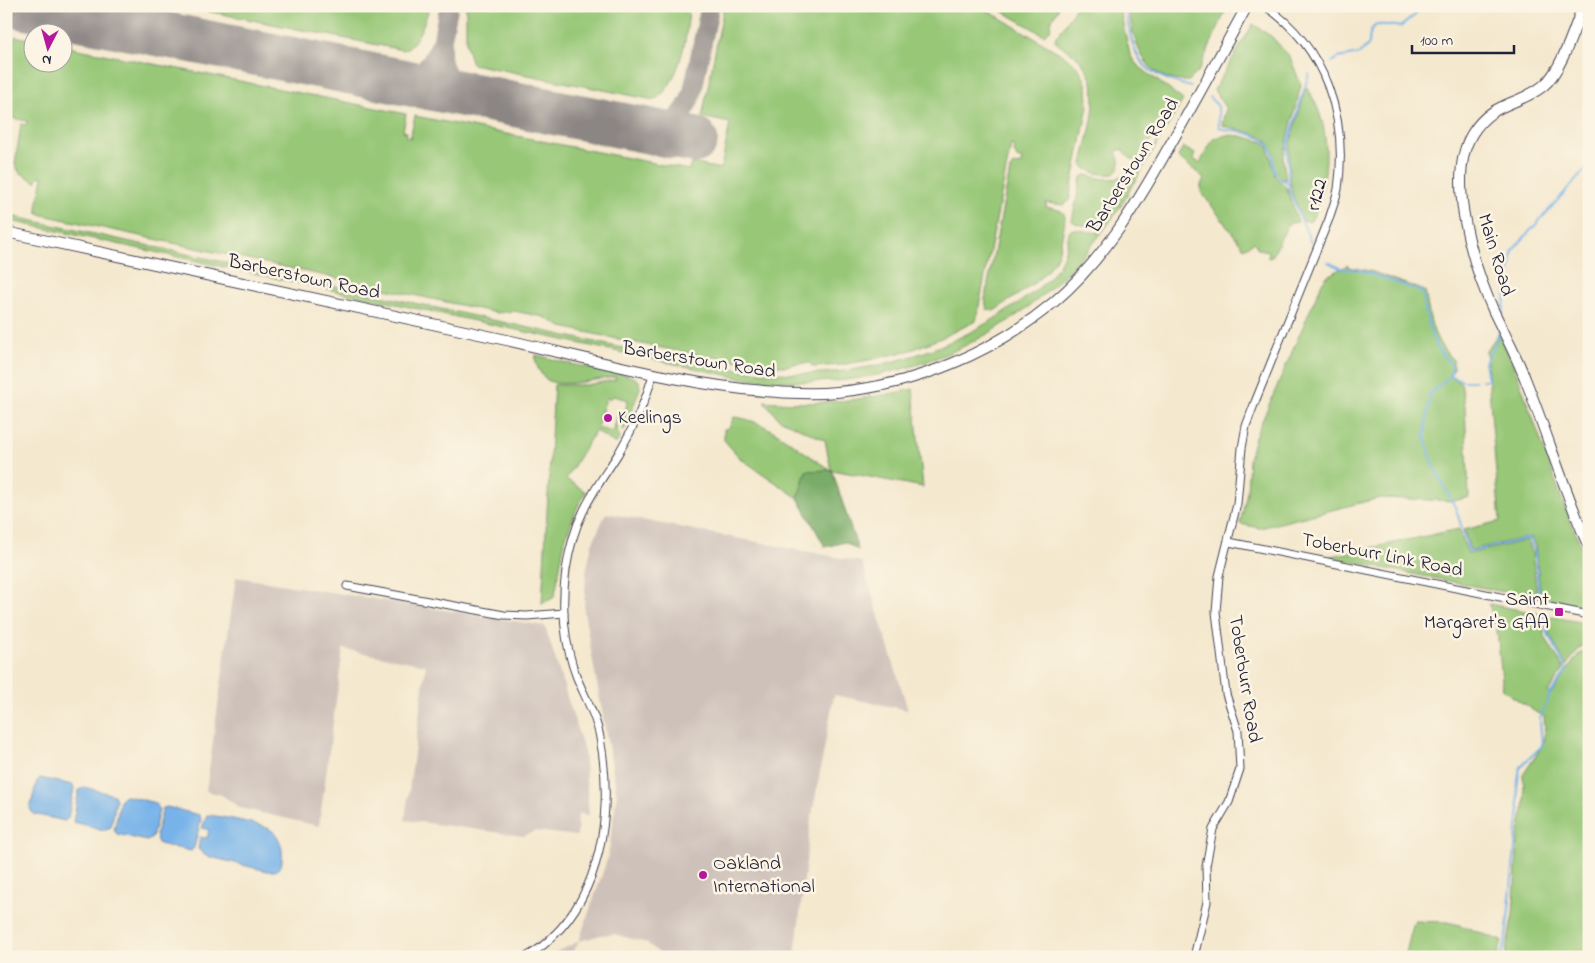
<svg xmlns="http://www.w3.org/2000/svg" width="1595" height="963" font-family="'Indie Flower',sans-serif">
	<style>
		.industrial { fill: #cec1ba }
		.green { fill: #97c777; stroke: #5c7459 }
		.forest { fill: #79ac68; stroke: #4e6752 }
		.water { fill: #77b3e9; stroke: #4c6a92 }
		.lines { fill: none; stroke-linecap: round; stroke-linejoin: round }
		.stream { stroke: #77b3e9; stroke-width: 2 }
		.taxiway { stroke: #8b8584; stroke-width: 19 }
		.runway { stroke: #8b8584; stroke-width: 46 }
		.minor-casing { stroke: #424051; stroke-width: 9 }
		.secondary-casing { stroke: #424051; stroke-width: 12 }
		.minor { stroke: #fff; stroke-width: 7 }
		.secondary { stroke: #fff; stroke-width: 10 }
		.poi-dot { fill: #b5179e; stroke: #fcf5e5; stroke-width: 2 }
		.labels { text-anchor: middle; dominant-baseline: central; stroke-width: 5; stroke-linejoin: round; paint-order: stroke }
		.street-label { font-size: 20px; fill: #22223b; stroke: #fcf5e5 }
		.poi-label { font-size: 20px; fill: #22223b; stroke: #fcf5e5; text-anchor: start }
	</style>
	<rect width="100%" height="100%" fill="#fcf5e5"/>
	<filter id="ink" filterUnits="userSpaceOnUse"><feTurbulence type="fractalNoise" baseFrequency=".02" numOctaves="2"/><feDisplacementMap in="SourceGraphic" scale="10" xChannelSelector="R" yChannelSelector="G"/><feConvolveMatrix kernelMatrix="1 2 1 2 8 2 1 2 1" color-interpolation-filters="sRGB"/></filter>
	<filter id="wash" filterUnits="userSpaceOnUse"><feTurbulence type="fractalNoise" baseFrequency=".0096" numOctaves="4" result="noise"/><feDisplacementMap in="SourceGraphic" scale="20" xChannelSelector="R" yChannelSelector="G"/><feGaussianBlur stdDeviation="1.12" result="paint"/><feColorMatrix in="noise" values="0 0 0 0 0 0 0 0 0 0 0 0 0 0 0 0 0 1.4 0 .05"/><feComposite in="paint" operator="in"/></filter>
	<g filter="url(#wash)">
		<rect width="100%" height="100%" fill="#f4e8ce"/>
		<!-- industrial -->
		<g class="industrial">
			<path d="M606,513L862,562L908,710L834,695L810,826L795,957H664L647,943L614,934L601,935L579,941L571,957H546L579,941L608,857L617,794L584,612L586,573L592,544Z"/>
			<path d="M236,577L545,626L584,751L589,816L578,813L577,836L535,831L524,836L405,820L426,665L343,649L319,826L240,808L222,795L206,791Z"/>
		</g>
		<!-- green -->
		<g class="green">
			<path d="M181,6H430C425,20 418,45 403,50Z"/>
			<path d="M466,6H689C688,33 680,86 654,100L472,64L466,45Z"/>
			<path d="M724,6H980L1068,58L1078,67L1083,76L1087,86L1088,106L1069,201L1064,205L1046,203V207C1066,211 1067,211 1063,231C1061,240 1060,250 1056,258C1044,280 1017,295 997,309L994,311L987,310L985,299L1010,170L1013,165L1021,164L1022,160L1017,158L1014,152L1015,146L1011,145L976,321L941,338L911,350L874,359L841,365L814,367L809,363L793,364L787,366H782C708,359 636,343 562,327L544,317L514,311L497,313L43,215L38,213L37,207L43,177L39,176L36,182L19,172L15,164L21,124L26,125L27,121L6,117V71H8L15,36L32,40V62H62L63,46L406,114L403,131L407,132L406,137L410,138L415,116L689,170L691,163L721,169L730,123L702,117Z"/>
			<path d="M993,6H1060L1051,21L1050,30L1044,35Z"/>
			<path d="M1076,6H1119L1130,55L1137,65L1183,100C1168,126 1152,152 1137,178C1129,191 1122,205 1113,217C1048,312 950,371 835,381C803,383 772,381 740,378L6,220V215L664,357C702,364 739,371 777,373C857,378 938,356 1005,312C1022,301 1049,283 1059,265C1065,255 1067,244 1069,233L1072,229L1098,233L1099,228L1077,224L1072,221L1081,178L1085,175C1094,176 1102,180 1111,179C1146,176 1159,138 1174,111L1170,109L1141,158C1132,163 1127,156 1122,149L1116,152C1120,161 1122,167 1114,174C1104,175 1088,174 1082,164C1089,130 1107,87 1078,58C1071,51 1063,48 1056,42L1055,38L1063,28Z"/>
			<path d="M1128,6H1226V10L1198,72L1189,81C1144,83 1133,43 1128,6Z"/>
			<path d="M1253,24L1272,37L1290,57L1301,85L1283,158L1286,180C1267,176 1278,150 1266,140C1258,133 1234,129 1224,126L1222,123L1226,109L1214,90Z"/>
			<path d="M1306,87C1328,117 1330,158 1321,193C1319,203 1316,214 1310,222L1302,220L1292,193L1289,174V147Z"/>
			<path d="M1227,135L1241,136L1263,142L1268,146L1275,176L1287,188L1298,222L1288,224L1272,257L1268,258L1269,251L1258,249L1254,242L1244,248L1201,192V185L1204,178L1178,157L1183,147L1195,154L1193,159L1200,163L1213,139Z"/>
			<path d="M1348,265V267L1370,271L1425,291C1430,320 1432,339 1453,360V371L1449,375L1461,383L1465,406L1469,497L1454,501L1380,498L1260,528L1240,524L1247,492L1249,459L1255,437L1322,283L1327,276Z"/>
			<path d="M1499,333L1517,374L1565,508L1589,565V608L1556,601H1541L1535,545L1531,537L1470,550L1464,530L1500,521L1486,351Z"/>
			<path d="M536,355L575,365L617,372L635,378L639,381L640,388L624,431L621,427L628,400L613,396L610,399L606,398L597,428L613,432L619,410L621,412L616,428L620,437L616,444L595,431L566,479L586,492L577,508L565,539L555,594L553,598L542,604L554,385H586L615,380L616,377C601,378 563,388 549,381C545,379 541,374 539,370C536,364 535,361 536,355Z"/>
			<path d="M913,389L923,487L832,470L806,471L798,498L740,458L724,440V429L729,428L734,417C771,421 800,452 831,470L825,440L779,419L764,401C816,406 862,400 913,389Z"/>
			<path d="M1459,529L1468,554L1528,540L1532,552L1538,601L1509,593L1328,557Z"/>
			<path d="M1489,604L1540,614L1545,637L1564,669L1548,692L1551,694L1578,655L1584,651L1589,649V957H1505L1513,914L1518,839L1525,802L1523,775L1542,746L1545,732L1544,716L1537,713L1503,690L1497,630Z"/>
			<path d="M1544,615L1589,624V646L1585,645L1579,649L1566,666L1548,632Z"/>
			<path d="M1414,921L1447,922L1460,925L1502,941L1497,957H1405Z"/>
		</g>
		<!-- forest -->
		<path class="forest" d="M832,470L858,550L845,542L825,547L798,498L806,471Z"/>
		<!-- water -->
		<g class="water">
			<path d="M40,778L73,785L74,788L68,818L65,821L33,814L30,808L37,781Z"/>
			<path d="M84,787L114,795L116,800L111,827L104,830L73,822L79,790Z"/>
			<path d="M127,796L155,803L159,810L152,838L147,841L117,834L114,831L120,801L122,797Z"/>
			<path d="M167,807L199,815L201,819L194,848L191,851L159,844L157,841L156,834L163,808Z"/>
			<path d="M207,815C219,816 263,824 271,830C282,837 284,854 281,866L275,871H267L206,856L198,849L200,837L207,838L209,830L202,828Z"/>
		</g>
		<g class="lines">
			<!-- stream -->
			<g class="stream">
				<path d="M1125,6C1134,60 1137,72 1191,87"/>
				<path d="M1332,62L1338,58L1359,54L1369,44C1369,19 1381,24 1400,27L1415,15L1421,6"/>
				<path d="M1309,74L1287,147L1289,189L1311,243"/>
				<path d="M1209,97L1218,106L1219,127C1225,131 1232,130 1239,131C1247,133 1262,137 1268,144C1279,156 1265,174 1289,184"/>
				<path d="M1328,262L1342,269L1360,270L1422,292C1426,313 1428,336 1442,354C1445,358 1449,361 1452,366L1450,376L1430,394L1425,435L1427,445L1435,469L1456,509L1469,552L1530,538L1535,553L1539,593"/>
				<path d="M1502,319L1513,250L1584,171L1589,169"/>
				<path d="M1451,376L1463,381H1475"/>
				<path d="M1482,380H1488L1485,362L1495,344L1499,331"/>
				<path d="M1501,957L1505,944L1507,928L1519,808L1517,787L1520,767L1542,746L1540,719L1550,694L1567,670L1547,632L1544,616"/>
			</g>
			<!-- taxiway -->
			<g class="taxiway">
				<path d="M449,6C440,50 430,76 478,97"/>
				<path d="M381,78C414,78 427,75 441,43"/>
				<path d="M637,129C664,129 682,122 692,94L710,6"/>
			</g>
			<!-- runway -->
			<path class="runway" d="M20,6L695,140"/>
		</g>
	</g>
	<g filter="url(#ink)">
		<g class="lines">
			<!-- minor casing -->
			<g class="minor-casing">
				<g id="minor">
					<path d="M1229,542L1589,615"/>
					<path d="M347,586L504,615L527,616L564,613"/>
					<path d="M526,957C540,950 551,939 561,928C605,878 612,802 600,738C597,718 585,697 577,678C564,645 561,606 566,570C569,551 574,530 583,512C592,492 606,473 618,454C633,429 645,403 653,375"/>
					<path d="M1194,957L1207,902L1206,866L1213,829L1229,802L1240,769L1238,731L1226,694L1216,612L1219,576L1237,504L1242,448L1246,426L1255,402L1329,219C1332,209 1336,199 1338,189C1348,119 1326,47 1265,6"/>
				</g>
			</g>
			<!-- secondary casing -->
			<g class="secondary-casing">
				<g id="secondary">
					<path d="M1583,6C1574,29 1561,72 1543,86C1518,106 1492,101 1472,134C1445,179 1474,268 1494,312C1505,335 1517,357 1526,381C1548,436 1565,493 1589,547"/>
					<path d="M6,232C172,267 337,303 502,339C582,357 661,379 743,389C774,392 805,395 837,392C916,385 993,353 1054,302C1103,260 1135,207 1166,152C1194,104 1220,55 1247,6"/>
				</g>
			</g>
			<!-- minor -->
			<use href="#minor" class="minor"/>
			<!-- secondary -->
			<use href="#secondary" class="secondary"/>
		</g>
	</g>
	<!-- markers -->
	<g class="poi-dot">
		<circle cx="608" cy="418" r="5"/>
		<rect x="1554" y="607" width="10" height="10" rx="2.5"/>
		<circle cx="703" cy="875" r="5"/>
	</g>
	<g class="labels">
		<!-- street labels -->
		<g class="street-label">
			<text transform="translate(1134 166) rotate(-58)">Barberstown Road</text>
			<text transform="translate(1318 195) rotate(-76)">r122</text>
			<text transform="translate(1495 255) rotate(73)">Main Road</text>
			<text transform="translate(304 278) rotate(12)">Barberstown Road</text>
			<text transform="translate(699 361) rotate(9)">Barberstown Road</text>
			<text transform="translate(1382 556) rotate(11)">Toberburr Link Road</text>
			<text transform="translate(1244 679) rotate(81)">Toberburr Road</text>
		</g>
		<!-- poi labels -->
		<g class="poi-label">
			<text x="618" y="418">Keelings</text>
			<text x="1549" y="600" text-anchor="end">Saint<tspan x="1549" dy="23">Margaret's GAA</tspan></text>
			<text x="713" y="864">Oakland<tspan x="713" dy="23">International</tspan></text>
		</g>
	</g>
	<!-- margin -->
	<rect width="1595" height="963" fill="none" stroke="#fcf5e5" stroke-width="25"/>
	<!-- north arrow -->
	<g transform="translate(48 48) rotate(186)"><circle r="24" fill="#fcf5e5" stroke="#a5a1a1"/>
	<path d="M0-4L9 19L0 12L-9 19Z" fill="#b5179e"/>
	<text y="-8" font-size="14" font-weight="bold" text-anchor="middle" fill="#22223b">N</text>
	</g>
	<!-- scale -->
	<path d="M1412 45v8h102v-8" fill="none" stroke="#22223b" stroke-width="2.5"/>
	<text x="1420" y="45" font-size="15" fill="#22223b" stroke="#fcf5e5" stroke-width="4" paint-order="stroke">100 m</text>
</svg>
